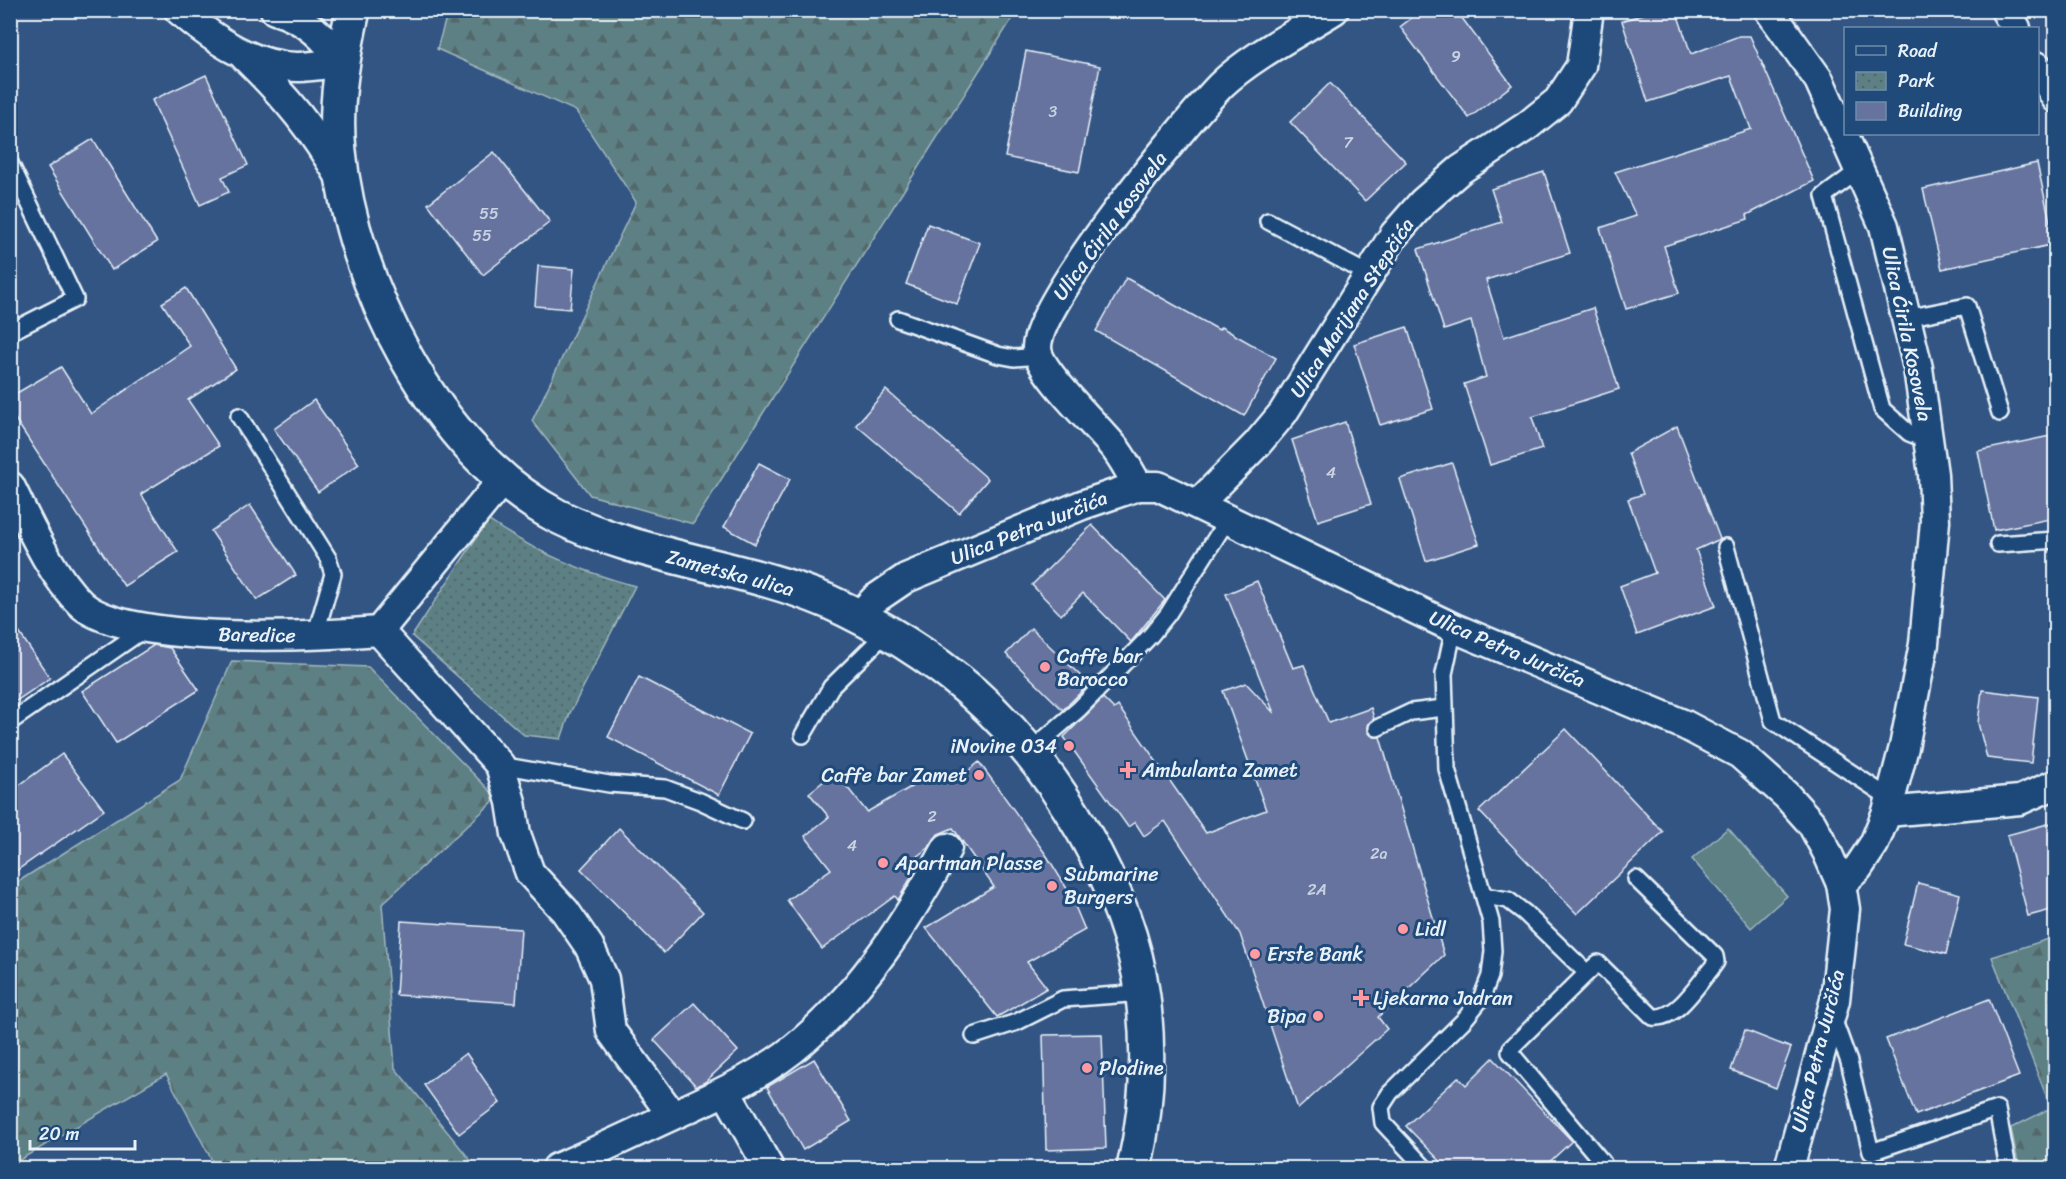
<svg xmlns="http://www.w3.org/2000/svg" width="2066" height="1179" font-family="Sriracha,sans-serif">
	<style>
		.forest { fill: url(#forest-firs); stroke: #a2b8be; stroke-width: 1.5 }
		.park { fill: url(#park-dots); stroke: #a2b8be; stroke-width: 1.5 }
		.pitch { fill: #5d8084; stroke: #a2b8be; stroke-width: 1.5 }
		.building { fill: #66739f; stroke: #e8f1f8; stroke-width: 1.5 }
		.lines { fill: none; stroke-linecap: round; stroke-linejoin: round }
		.lane-casing { stroke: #e8f1f8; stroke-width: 20 }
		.street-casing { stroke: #e8f1f8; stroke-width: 33 }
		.secondary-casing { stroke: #e8f1f8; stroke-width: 38 }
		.lane { stroke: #1f4a7a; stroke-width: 15 }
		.street { stroke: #1f4a7a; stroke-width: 28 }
		.secondary { stroke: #1f4a7a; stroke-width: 33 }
		.poi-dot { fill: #ff9aa2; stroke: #1f4a7a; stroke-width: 2 }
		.labels { text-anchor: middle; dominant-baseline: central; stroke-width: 6; stroke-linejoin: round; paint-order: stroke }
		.number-label { font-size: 16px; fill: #c8d2e2 }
		.street-label { font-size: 20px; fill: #e8f1f8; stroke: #1f4a7a }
		.poi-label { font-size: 20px; fill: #e8f1f8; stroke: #1f4a7a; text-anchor: start }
	</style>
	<defs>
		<pattern id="forest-firs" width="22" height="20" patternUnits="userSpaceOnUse" patternTransform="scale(1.5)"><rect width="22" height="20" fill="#5d8084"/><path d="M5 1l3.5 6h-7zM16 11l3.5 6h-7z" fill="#53676a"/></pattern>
		<pattern id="park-dots" width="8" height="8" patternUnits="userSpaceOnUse" patternTransform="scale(1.5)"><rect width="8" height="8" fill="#5d8084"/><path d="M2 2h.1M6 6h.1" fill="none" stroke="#53676a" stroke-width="1.8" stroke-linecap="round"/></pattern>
	</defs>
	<rect width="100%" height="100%" fill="#335584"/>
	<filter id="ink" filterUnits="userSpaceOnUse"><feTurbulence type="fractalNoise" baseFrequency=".0167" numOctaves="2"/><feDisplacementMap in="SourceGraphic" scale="12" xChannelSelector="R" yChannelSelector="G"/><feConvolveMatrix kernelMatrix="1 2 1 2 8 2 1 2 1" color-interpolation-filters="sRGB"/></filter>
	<g filter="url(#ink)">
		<!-- forest -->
		<g class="forest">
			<path d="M448,11V10L1017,11L693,524L590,495L532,421L636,202L576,111L437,49Z"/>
			<path d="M232,661L368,667L497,798L382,904L395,1068L477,1168H216L166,1074L11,1165V886L180,780Z"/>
			<path d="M2055,937V1168H2019L2011,1128L2051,1108L1992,957Z"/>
		</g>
		<!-- park -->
		<path class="park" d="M488,520C533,551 583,572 635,586L570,713L561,739L524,735L412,636Z"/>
		<!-- pitch -->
		<path class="pitch" d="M1728,828L1787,896L1751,928L1692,859Z"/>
		<!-- building -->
		<g class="building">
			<path d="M1422,10H1456L1512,85L1469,118L1400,27Z"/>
			<path d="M1656,10H1676L1691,54L1739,36H1750L1814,181L1747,215L1748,219L1664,246L1679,293L1626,309L1600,228L1636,216L1615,172L1751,129L1731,76L1648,102L1622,21Z"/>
			<path d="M1026,51L1100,66L1079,172L1005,157Z"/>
			<path d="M206,75L248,165L222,177L229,192L200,205L152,100Z"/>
			<path d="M1330,83L1406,162L1365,201L1290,122Z"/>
			<path d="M93,139L157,242L112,270L48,167Z"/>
			<path d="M494,152L550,222L483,275L428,204Z"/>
			<path d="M2037,163L2055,244L1942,269L1923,189Z"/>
			<path d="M1544,172L1570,253L1486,280L1504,337L1593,308L1619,389L1532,417L1542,449L1490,465L1464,384L1486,377L1471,321L1444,330L1418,249L1502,222L1491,189Z"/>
			<path d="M928,224L980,243L957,304L906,284Z"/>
			<path d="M538,266L574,269L570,309L535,306Z"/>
			<path d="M1126,278L1219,330L1221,327L1276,358L1244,416L1096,331Z"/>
			<path d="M186,288L236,369L188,400L219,446L141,494L178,552L124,586L10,411V397L61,367L91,414L190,346L162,303Z"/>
			<path d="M1407,327L1433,409L1380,425L1354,344Z"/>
			<path d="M886,390L988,479L959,513L856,425Z"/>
			<path d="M314,400L359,464L318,492L274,429Z"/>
			<path d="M1345,422L1371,504L1318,521L1292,440Z"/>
			<path d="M1677,426L1720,539L1696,550L1716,606L1637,635L1620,586L1655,573L1628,499L1643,494L1628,453Z"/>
			<path d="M2055,435V518L1994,530L1978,451Z"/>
			<path d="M759,463L790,479L755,544L724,527Z"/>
			<path d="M1452,463L1479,544L1426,561L1400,479Z"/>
			<path d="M250,505L296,575L257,600L211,531Z"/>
			<path d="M1092,525L1165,600L1131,642L1083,593L1061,615L1032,585Z"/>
			<path d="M1257,581L1293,668L1304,665L1329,723L1371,708L1374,719L1369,723L1368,732L1372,736L1380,737L1444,955L1378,1017L1387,1029L1298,1109L1240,934L1165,821L1144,836L1135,822L1128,827L1064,737L1103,698L1114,709L1118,706L1206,833L1266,810L1223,691L1246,683L1274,713L1226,594Z"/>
			<path d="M10,619L50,678L10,705Z"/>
			<path d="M1031,628L1089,684L1063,710L1006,654Z"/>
			<path d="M154,645L170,648L199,690L116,743L82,691Z"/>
			<path d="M639,677L750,734L719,795L608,737Z"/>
			<path d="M1982,690L2038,697L2031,763L1987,758L1978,723Z"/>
			<path d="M1566,729L1663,832L1577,914L1479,811Z"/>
			<path d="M62,754L104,810L10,875V792Z"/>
			<path d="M979,762L1047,856L1069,892L1085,930L1027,962L1047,988L997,1017L926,928L994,887L953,828L938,834L929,847L907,864L914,872L898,900L895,896L822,949L787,900L831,869L805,836L829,817L809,793L835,772L867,812L939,771L955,782Z"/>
			<path d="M2055,822V909L2028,916L2007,835Z"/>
			<path d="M619,828L703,912L664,953L581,869Z"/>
			<path d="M1918,883L1960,894L1946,954L1903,944Z"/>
			<path d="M401,921L521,929L516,1003L396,995Z"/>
			<path d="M1989,999L2019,1076L1916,1115L1886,1039Z"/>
			<path d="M694,1003L738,1051L705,1082L696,1086L654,1040Z"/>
			<path d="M1745,1030L1791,1048L1776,1088L1731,1070Z"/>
			<path d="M1102,1034L1106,1148L1046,1150L1043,1035Z"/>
			<path d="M466,1053L500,1103L459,1134L424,1085Z"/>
			<path d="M1493,1058L1572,1141L1543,1168H1447L1406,1126L1458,1077L1466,1085Z"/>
			<path d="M814,1059L851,1121L803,1150L767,1087Z"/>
		</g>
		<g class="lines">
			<!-- lane casing -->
			<g class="lane-casing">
				<g id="lane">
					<path d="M10,163L75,299L10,332"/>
					<path d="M1859,170L1824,196L1882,409L1909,433L1929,441"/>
					<path d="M1268,221L1370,275"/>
					<path d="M1906,318L1967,306L2000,413"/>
					<path d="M898,319L998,355L1014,358L1040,356"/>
					<path d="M239,416L328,558L333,574L315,636"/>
					<path d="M1998,544L2056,540"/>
					<path d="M1726,547L1773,721L1891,799"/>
					<path d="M10,722L146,628"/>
					<path d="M1377,728L1411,712L1444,708"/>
					<path d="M803,735L831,687L887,632"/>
					<path d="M1029,752L1079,709L1151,635L1168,614L1227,520"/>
					<path d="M500,765L609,784L665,788L700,801L743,821"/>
					<path d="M1485,896L1508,900L1525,913L1587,973L1598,963L1653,1017C1677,1020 1697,985 1711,969L1716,962L1715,956L1636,879"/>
					<path d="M1587,973L1511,1048L1510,1052L1603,1163"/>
					<path d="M1833,1018L1849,1062L1871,1152L1997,1109L2008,1168"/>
					<path d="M974,1036L1017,1022L1063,999L1143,993"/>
					<path d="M1425,1168L1383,1123L1381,1107L1390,1093L1464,1020L1481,999L1490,976L1493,951L1491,922L1447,769L1444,674L1454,628"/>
				</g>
			</g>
			<!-- street casing -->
			<g class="street-casing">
				<g id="street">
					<path d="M179,10C213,39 254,68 300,67C314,66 328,64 343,63"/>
					<path d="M275,10C307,20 324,36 343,63"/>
					<path d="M1769,10L1819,80L1884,226L1918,368L1933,474L1935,521L1924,644L1904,747L1887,812L1874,844L1858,868L1841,884"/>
					<path d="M2005,10L2016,28"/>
					<path d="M245,57C288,99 312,129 342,180"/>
					<path d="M2038,67L2056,98"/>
					<path d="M10,486C28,522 51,575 80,603C123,646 317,636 379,631L504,478"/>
					<path d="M1138,486C1131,474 1125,462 1117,451C1101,429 1038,373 1037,348C1036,303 1185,122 1221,85C1250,57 1299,32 1334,10"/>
					<path d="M1198,504L1257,444L1283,413L1394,235L1423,202L1460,170L1527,126L1558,101L1581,66L1589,10"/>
					<path d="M859,616L875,599L906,578L1082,505L1138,486H1158L1454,628L1685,725L1740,754L1787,796L1812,824L1827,852L1841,884L1845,909L1835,1000L1789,1168"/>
					<path d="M379,631L500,765L511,802L516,834L530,873L565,911L589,946L604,979L611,1031L672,1115"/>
					<path d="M1887,812L2020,800L2056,784"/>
					<path d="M726,1092L769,1168"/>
					<path d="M557,1168C595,1152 632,1134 669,1117C715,1096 766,1074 804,1040C865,987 909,918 947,848"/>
				</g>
			</g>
			<!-- secondary casing -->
			<g class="secondary-casing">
				<path id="secondary" d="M353,10C343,56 334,104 339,151C351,282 436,453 557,516C643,559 739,564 827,601C878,624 930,656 973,693C1054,765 1129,888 1143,997C1150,1054 1147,1112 1134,1168"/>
			</g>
			<!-- lane -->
			<use href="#lane" class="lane"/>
			<!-- street -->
			<use href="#street" class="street"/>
			<!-- secondary -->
			<use href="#secondary" class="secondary"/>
		</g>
	</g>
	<!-- markers -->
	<g class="poi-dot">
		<circle cx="1045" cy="667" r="6"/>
		<circle cx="1069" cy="746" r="6"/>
		<path d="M1125 761h6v6h6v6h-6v6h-6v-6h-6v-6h6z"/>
		<circle cx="979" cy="775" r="6"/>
		<circle cx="883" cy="863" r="6"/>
		<circle cx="1052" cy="886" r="6"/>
		<circle cx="1403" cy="929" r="6"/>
		<circle cx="1255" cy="954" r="6"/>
		<path d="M1358 989h6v6h6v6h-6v6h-6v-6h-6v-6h6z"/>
		<circle cx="1318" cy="1016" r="6"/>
		<circle cx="1087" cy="1068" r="6"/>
	</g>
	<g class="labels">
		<!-- number labels -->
		<g class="number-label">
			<text x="1456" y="56">9</text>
			<text x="1053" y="111">3</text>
			<text x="1348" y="142">7</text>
			<text x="489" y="213">55</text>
			<text x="482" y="235">55</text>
			<text x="1331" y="472">4</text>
			<text x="932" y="816">2</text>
			<text x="852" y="845">4</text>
			<text x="1379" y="853">2a</text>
			<text x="1317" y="889">2A</text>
		</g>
		<!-- street labels -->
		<g class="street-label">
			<text transform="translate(1110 226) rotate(-54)">Ulica Ćirila Kosovela</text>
			<text transform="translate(1352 308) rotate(-57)">Ulica Marijana Stepčića</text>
			<text transform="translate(1907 334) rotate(78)">Ulica Ćirila Kosovela</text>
			<text transform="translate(1029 528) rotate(-22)">Ulica Petra Jurčića</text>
			<text transform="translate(730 573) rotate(15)">Zametska ulica</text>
			<text transform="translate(257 635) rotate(1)">Baredice</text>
			<text transform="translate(1507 649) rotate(23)">Ulica Petra Jurčića</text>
			<text transform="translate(1818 1051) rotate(-76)">Ulica Petra Jurčića</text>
		</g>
		<!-- poi labels -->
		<g class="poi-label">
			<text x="1057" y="656">Caffe bar<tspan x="1057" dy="23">Barocco</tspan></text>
			<text x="1057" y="746" text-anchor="end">iNovine 034</text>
			<text x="1142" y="770">Ambulanta Zamet</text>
			<text x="967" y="775" text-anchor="end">Caffe bar Zamet</text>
			<text x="895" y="863">Apartman Plasse</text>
			<text x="1064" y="874">Submarine<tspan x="1064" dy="23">Burgers</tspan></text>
			<text x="1415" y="929">Lidl</text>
			<text x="1267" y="954">Erste Bank</text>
			<text x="1373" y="998">Ljekarna Jadran</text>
			<text x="1306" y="1016" text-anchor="end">Bipa</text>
			<text x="1099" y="1068">Plodine</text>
		</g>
	</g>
	<!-- margin -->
	<rect width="2066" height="1179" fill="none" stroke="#1f4a7a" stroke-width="36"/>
	<rect x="18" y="18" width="2030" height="1143" fill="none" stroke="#e8f1f8" stroke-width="2" filter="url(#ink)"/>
	<!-- legend -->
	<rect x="1844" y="27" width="195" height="108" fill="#1f4a7a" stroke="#6f8dac" stroke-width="1.5"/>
	<rect x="1856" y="46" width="30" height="9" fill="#1f4a7a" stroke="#6f8dac" stroke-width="1.5"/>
	<text x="1898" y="57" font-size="18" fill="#e8f1f8">Road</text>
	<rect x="1856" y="72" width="30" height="18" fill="url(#park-dots)" stroke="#6f8dac" stroke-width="1.5"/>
	<text x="1898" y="87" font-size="18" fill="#e8f1f8">Park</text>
	<rect x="1856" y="102" width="30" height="18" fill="#66739f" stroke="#6f8dac" stroke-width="1.5"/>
	<text x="1898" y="117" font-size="18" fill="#e8f1f8">Building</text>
	<!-- scale -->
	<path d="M30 1140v9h105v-9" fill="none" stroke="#e8f1f8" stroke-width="3"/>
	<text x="39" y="1140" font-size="18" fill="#e8f1f8" stroke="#1f4a7a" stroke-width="4.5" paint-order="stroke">20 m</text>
</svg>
